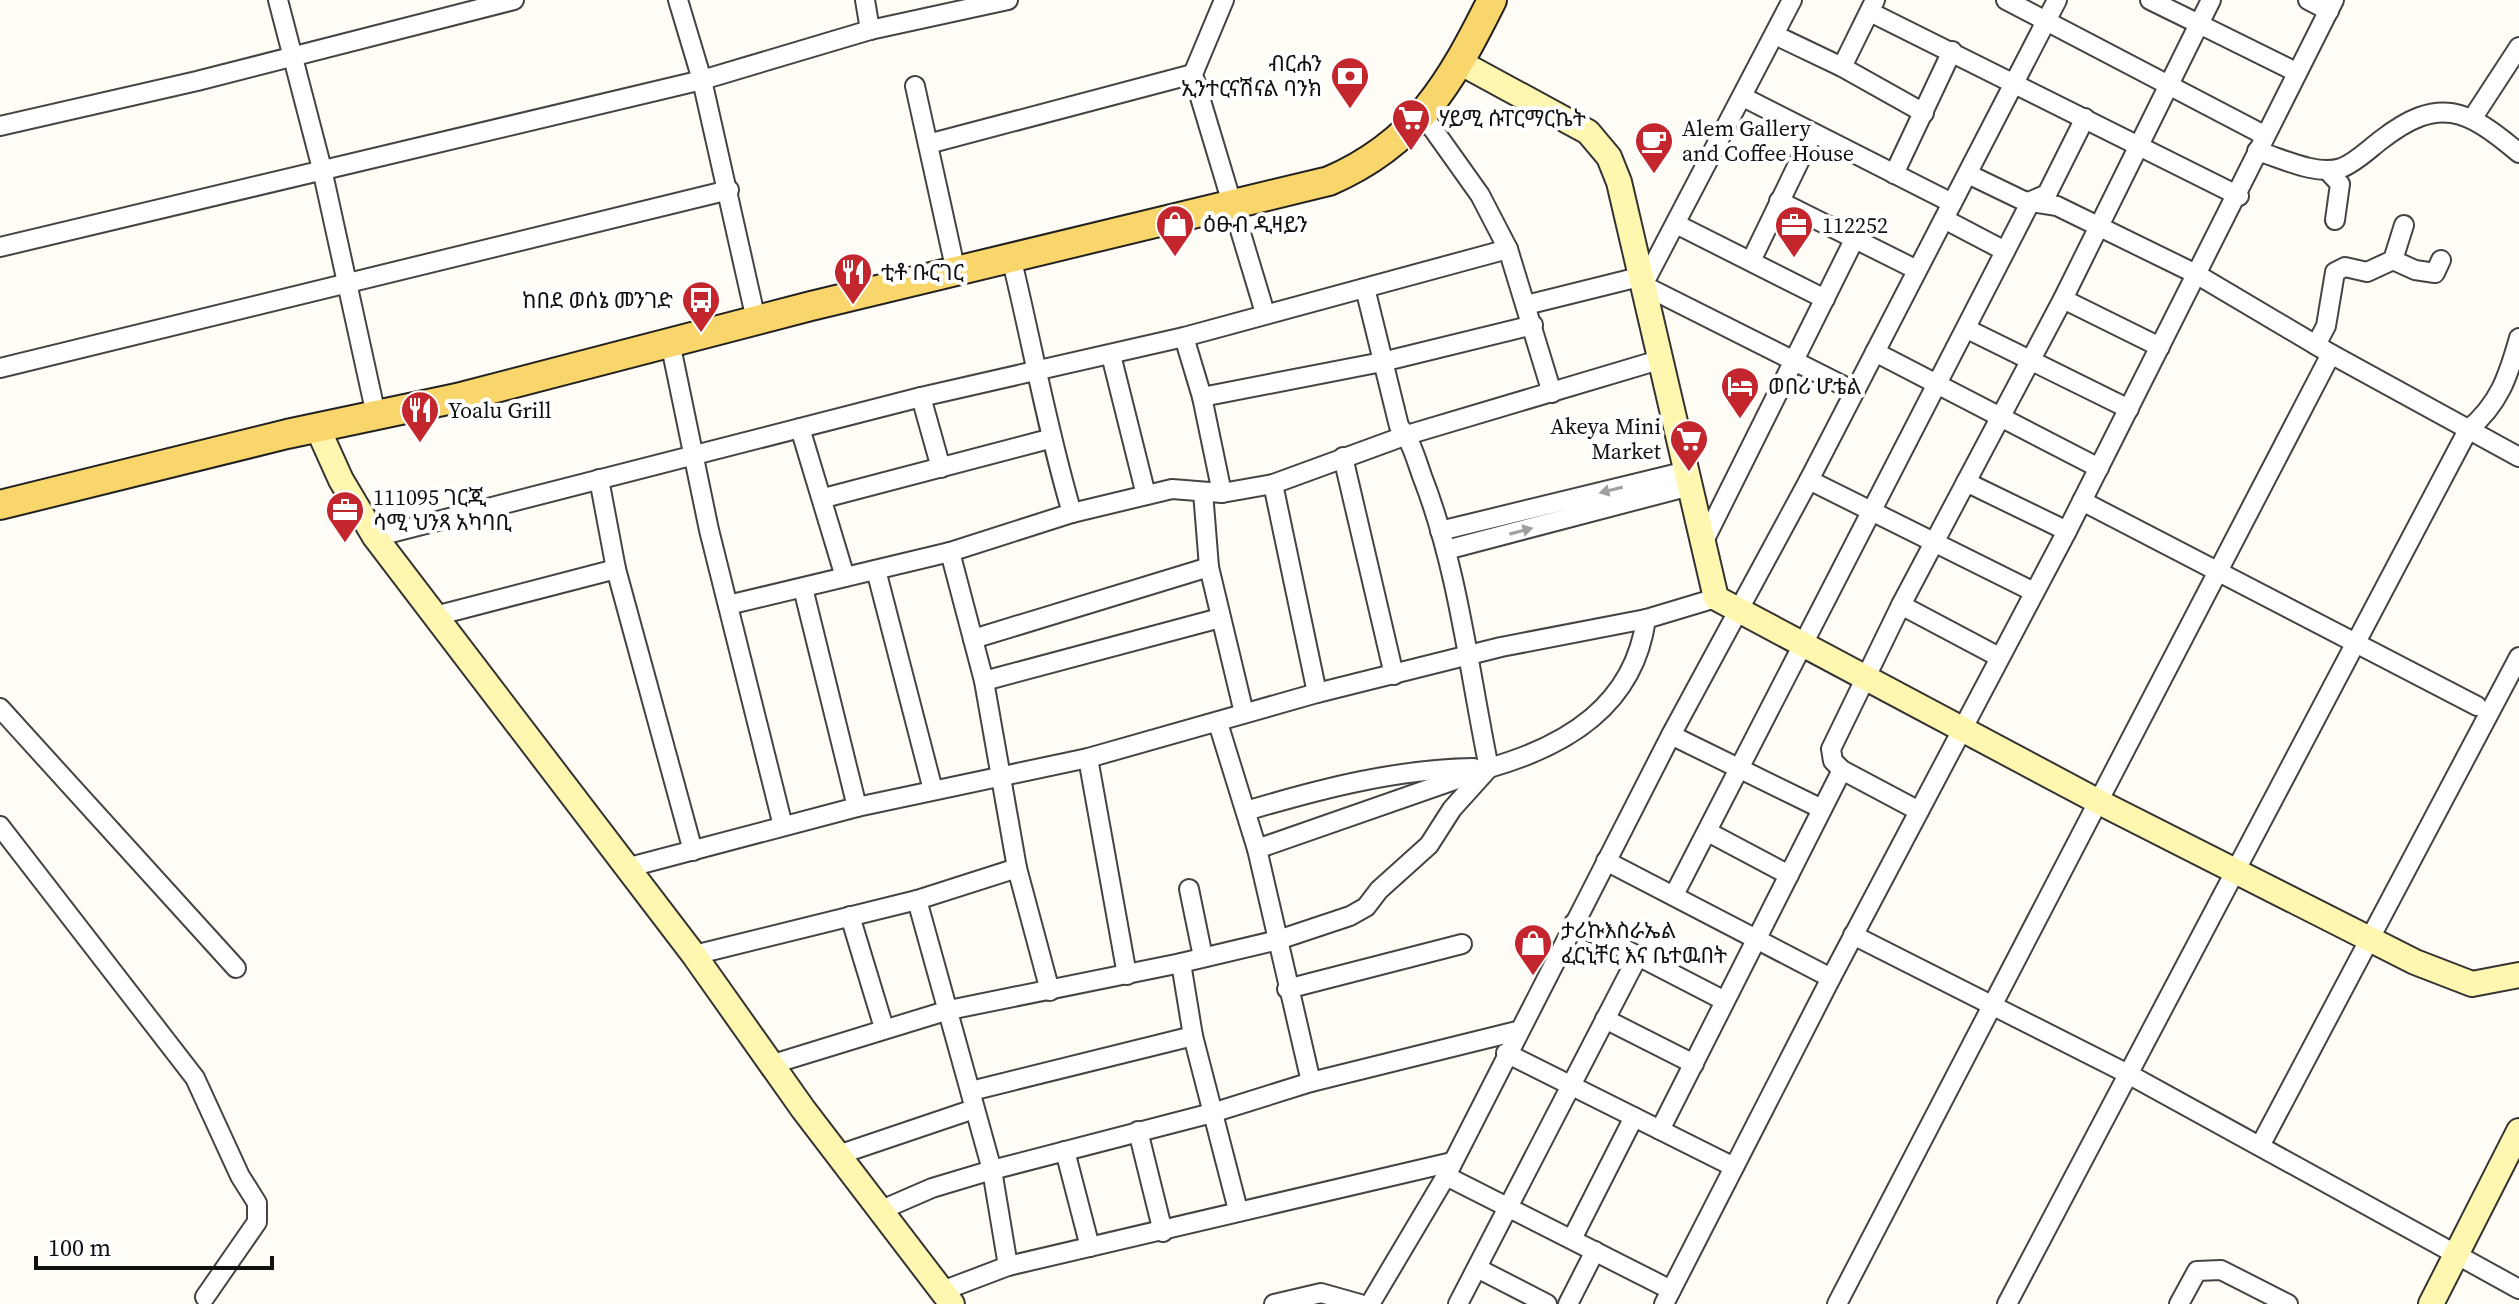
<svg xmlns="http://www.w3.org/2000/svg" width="2519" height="1304" font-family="'Source Serif 4','Noto Sans Ethiopic',serif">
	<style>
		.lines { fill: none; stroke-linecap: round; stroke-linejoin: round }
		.street-casing { stroke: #444; stroke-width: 22 }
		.secondary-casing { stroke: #333; stroke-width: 28 }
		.primary-casing { stroke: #222; stroke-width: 32 }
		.street { stroke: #fff; stroke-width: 18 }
		.secondary { stroke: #fff6b0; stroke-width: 24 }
		.primary { stroke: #f9d66b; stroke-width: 28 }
		.oneway { fill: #a0a0a0 }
		.labels { text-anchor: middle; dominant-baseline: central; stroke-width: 8; stroke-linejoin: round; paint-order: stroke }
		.poi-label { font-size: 22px; fill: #111; stroke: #fff; text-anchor: start }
	</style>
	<rect width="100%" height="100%" fill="#fffdf5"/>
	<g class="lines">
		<!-- street casing -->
		<g class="street-casing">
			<g id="street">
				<path d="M278,0L322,169L376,415"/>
				<path d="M678,0L702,80L756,320"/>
				<path d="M865,0L870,30"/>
				<path d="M1224,0L1193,74L1265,313"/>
				<path d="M1792,0L1643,285L1854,391"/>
				<path d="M2006,0L2264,135"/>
				<path d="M2150,0L2199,24L2211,0"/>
				<path d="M2308,0L2329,11"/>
				<path d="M1870,12L2239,196"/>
				<path d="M1775,35L1842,67L1924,113"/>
				<path d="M1842,67L1875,0"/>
				<path d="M915,86L956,272"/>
				<path d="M1743,97L1952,203"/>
				<path d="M1423,115L1480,195L1508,249L1552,393"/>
				<path d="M2472,119L2519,47"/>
				<path d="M0,126L197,81L514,0"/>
				<path d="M928,144L1193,74"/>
				<path d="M2257,151C2281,158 2316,176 2341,168C2355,163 2369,149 2381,140C2439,95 2467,109 2519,153"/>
				<path d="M2327,170L2340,184L2335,220"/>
				<path d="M1894,174L1952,51"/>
				<path d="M1968,174L2024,201L2057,206L2196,274L2331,354L2519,457"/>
				<path d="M1779,201L1915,269"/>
				<path d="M1944,219L2005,251"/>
				<path d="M1678,225L1825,299"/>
				<path d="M0,247L702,80L870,30L1008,0"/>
				<path d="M1011,257C1032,343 1047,429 1072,513"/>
				<path d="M2393,260L2415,270L2435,273L2441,260"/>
				<path d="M1751,261L1813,133"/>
				<path d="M1365,288L1399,426C1411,440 1416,459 1422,476C1458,568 1469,671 1489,768"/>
				<path d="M2063,299L2160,347"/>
				<path d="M1526,305L1639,277"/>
				<path d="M1967,329L2129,409"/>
				<path d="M1184,337L1202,397L1222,493"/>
				<path d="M670,342L709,530L783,826"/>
				<path d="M2316,345L2326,326L2335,272L2345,267L2367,272L2393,260L2404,225"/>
				<path d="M1875,352L2099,468"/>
				<path d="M1111,355L1146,495"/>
				<path d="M0,368L729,190"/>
				<path d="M921,397L941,468"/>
				<path d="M1202,397L1382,362L1533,325"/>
				<path d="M800,428L845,577"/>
				<path d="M1343,457L1394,675"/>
				<path d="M599,479L616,569L693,851"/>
				<path d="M1809,480L2034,592"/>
				<path d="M1966,482L2067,531"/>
				<path d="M1273,484L1317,693"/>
				<path d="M1203,492L1209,567L1244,713"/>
				<path d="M824,498L1049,439"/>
				<path d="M2082,501L2477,706"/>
				<path d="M1440,531L1687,471"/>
				<path d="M375,537L921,397L1184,337L1508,249"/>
				<path d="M1703,543L1855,238"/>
				<path d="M1446,550L1690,486"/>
				<path d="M950,552L984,681L1017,868L1050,991"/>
				<path d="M876,570L933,790"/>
				<path d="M803,588L857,807"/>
				<path d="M728,605L950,552L1072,513L1172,489L1222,493L1273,484L1407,435L1659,360"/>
				<path d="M1901,605L1999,657"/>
				<path d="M435,616L616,569"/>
				<path d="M973,639L1209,567"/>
				<path d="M984,681L1220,618"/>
				<path d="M0,708L236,968"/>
				<path d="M1218,723L1257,849L1311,1082"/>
				<path d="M1671,735L1822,809"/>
				<path d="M1088,758L1127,975"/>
				<path d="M1246,811C1320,789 1396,769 1474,768"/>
				<path d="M1919,811L1842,770L1833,761L1831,749L1901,605L2063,299L2199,24L2296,72"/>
				<path d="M0,826L195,1078L240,1176L257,1203V1222L205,1297"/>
				<path d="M1708,832L1789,875"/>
				<path d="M1257,849L1489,768C1566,746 1634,706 1646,619"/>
				<path d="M1606,861L1831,978"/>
				<path d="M626,868L857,807L1088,758L1317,693L1501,647L1646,619L1716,598"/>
				<path d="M1189,889L1203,957"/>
				<path d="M1674,895L2031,201L2047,194L2085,118"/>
				<path d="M917,900L992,1170L1008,1266"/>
				<path d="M850,916L884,1028"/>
				<path d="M1574,923L1725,1001"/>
				<path d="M1853,935L2130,1075L2519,1289"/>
				<path d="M694,955L917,900L1017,868"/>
				<path d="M1181,963L1193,1036L1238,1210"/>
				<path d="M1287,989L1462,944"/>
				<path d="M1605,1019L1694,1064"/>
				<path d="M1506,1053L1734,1167"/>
				<path d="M773,1064L949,1010L1181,963L1278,940L1350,916L1366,907L1379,890L1429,845L1452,809L1489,768"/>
				<path d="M971,1091L1193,1036"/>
				<path d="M1660,1130L1842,770"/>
				<path d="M1138,1131L1163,1232"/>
				<path d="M2260,1146L2519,657"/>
				<path d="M1065,1151L1090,1247"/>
				<path d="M838,1155L974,1109"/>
				<path d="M1446,1176L1671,1290"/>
				<path d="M879,1211L932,1188L992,1170L1212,1113L1311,1082L1517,1031"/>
				<path d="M1572,1239L1634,1117"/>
				<path d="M1477,1268L1547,1304"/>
				<path d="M942,1291L1008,1266L1452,1162"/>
				<path d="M1274,1304L1321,1293L1360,1304"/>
				<path d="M1370,1304L1446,1176L1671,735L1809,480L2057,0"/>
				<path d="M1458,1304L1638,956"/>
				<path d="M1568,1304L1595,1251"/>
				<path d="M1664,1304L1831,978L2067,531L2334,0"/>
				<path d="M1837,1304L2331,354"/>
				<path d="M2007,1304L2468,430C2499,404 2508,377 2519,338"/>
				<path d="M2179,1304L2197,1271L2221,1270L2288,1304"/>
			</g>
		</g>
		<!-- secondary casing -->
		<g class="secondary-casing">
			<g id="secondary">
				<path d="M1461,63L1588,132L1609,157L1619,182L1716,598L2099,802L2415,962L2472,984L2519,975"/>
				<path d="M318,429L341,480L375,537L694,955L803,1109L952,1304"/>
				<path d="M2431,1304L2519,1131"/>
			</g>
		</g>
		<!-- primary casing -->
		<g class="primary-casing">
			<path id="primary" d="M0,505L287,434L457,398L811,306L1329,181C1417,143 1451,82 1492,0"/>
		</g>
		<!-- street -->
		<use href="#street" class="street"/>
		<!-- secondary -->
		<use href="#secondary" class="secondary"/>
		<!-- primary -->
		<use href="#primary" class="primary"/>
	</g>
	<!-- one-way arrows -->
	<defs><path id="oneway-solid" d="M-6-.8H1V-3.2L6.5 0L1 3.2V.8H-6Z" transform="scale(2)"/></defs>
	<g class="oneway">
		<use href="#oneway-solid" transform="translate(1611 490) rotate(166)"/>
		<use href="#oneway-solid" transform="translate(1521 531) rotate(-15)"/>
	</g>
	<!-- icons -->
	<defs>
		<g id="bank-pin" transform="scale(2)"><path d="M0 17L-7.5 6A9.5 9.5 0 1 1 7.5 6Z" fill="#c4262e" stroke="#fff"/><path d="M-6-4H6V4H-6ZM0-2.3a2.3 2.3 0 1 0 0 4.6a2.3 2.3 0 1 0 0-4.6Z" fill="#fff"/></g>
		<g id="supermarket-pin" transform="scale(2)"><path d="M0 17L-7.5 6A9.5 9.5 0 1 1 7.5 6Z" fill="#c4262e" stroke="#fff"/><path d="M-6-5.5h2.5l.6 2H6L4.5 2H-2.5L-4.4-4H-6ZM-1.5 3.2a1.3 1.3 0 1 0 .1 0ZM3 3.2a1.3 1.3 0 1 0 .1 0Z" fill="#fff"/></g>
		<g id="cafe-pin" transform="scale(2)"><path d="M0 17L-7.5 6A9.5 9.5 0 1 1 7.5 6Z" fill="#c4262e" stroke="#fff"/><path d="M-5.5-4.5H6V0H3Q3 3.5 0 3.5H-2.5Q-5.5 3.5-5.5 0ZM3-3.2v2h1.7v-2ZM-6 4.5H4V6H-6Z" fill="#fff"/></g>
		<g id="shop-pin" transform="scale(2)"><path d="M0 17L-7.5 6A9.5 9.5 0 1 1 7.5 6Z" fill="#c4262e" stroke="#fff"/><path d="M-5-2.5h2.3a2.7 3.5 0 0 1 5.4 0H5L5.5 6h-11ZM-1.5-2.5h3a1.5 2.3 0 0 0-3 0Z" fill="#fff"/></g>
		<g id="office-pin" transform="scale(2)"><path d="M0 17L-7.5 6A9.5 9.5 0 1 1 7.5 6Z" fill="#c4262e" stroke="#fff"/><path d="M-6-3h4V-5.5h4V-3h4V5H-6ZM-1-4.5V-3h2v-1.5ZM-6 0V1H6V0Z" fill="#fff"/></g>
		<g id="restaurant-pin" transform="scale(2)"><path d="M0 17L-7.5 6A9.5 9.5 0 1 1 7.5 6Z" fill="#c4262e" stroke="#fff"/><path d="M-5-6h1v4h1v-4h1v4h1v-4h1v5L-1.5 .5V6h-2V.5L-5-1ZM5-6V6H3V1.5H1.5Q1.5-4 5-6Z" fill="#fff"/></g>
		<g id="bus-pin" transform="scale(2)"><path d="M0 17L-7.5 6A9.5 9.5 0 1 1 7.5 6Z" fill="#c4262e" stroke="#fff"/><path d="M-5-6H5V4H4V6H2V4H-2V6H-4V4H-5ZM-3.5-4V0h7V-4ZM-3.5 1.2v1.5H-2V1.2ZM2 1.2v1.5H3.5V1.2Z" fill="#fff"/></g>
		<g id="hotel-pin" transform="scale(2)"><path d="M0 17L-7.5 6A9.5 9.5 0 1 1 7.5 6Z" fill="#c4262e" stroke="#fff"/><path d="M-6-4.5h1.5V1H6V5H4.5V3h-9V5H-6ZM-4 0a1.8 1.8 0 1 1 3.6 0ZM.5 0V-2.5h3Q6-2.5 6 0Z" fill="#fff"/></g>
	</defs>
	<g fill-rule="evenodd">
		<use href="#bank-pin" x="1350" y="76"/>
		<use href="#supermarket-pin" x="1411" y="118"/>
		<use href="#cafe-pin" x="1654" y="141"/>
		<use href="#shop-pin" x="1175" y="224"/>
		<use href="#office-pin" x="1794" y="225"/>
		<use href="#restaurant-pin" x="853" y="272"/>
		<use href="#bus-pin" x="701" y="300"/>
		<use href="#hotel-pin" x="1740" y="386"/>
		<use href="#restaurant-pin" x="420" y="410"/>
		<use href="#supermarket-pin" x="1689" y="439"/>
		<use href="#office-pin" x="345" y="510"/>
		<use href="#shop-pin" x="1533" y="943"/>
	</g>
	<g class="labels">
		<!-- poi labels -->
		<g class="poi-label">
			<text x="1322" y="63" text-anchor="end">ብርሐን<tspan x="1322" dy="25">ኢንተርናሽናል ባንክ</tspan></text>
			<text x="1439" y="118">ሃይሚ ሱፐርማርኬት</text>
			<text x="1682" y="128">Alem Gallery<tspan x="1682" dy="25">and Coffee House</tspan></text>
			<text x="1203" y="224">ዕፁብ ዲዛይን</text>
			<text x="1822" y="225">112252</text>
			<text x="881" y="272">ቲቶ ቡርገር</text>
			<text x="673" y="300" text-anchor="end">ከበደ ወሰኔ መንገድ</text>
			<text x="1768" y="386">ወበሪ ሆቴል</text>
			<text x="448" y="410">Yoalu Grill</text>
			<text x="1661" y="426" text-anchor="end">Akeya Mini<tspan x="1661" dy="25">Market</tspan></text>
			<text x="373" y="497">111095 ገርጂ<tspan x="373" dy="25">ሳሚ ህንጻ አካባቢ</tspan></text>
			<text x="1561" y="930">ታሪኩእስራኤል<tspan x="1561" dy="25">ፈርኒቸር እና ቤተዉበት</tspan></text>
		</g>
	</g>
	<!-- scale -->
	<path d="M36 1256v12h236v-12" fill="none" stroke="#111111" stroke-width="4"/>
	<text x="48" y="1256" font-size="24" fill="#111111" stroke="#ffffff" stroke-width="6" paint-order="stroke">100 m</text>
</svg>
